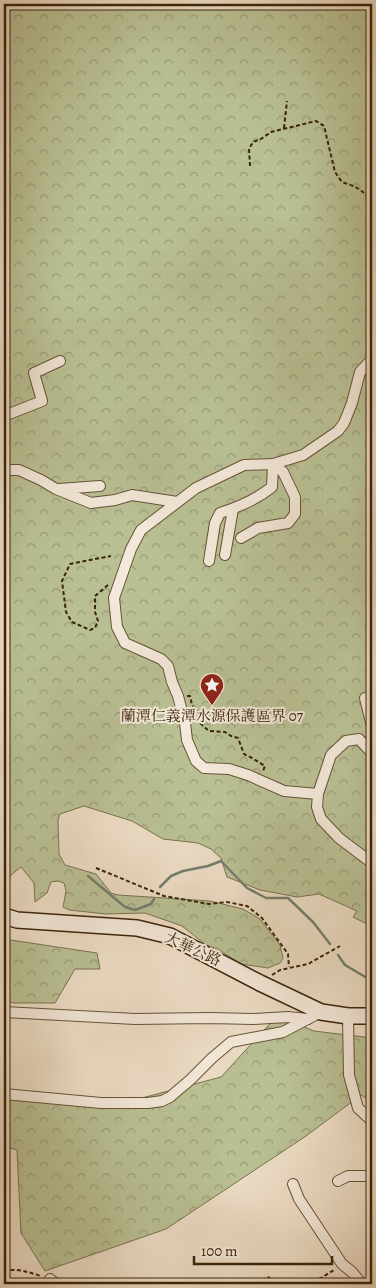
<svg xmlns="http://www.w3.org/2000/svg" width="376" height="1288" font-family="Alegreya,'Noto Serif TC',serif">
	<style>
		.forest { fill: url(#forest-crowns); stroke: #7a724e }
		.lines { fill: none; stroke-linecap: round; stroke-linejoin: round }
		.stream { stroke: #737f6e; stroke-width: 2.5 }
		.minor-casing { stroke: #675237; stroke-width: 12 }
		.secondary-casing { stroke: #3b2408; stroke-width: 18 }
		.path { stroke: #3b2408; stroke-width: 2; stroke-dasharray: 4 2.5; stroke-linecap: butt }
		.minor { stroke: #f3e8d9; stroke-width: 10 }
		.secondary { stroke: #f3e8d9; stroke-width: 15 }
		.labels { text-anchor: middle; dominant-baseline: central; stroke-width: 4; stroke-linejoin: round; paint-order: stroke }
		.poi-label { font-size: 15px; fill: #3b2408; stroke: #f3e8d9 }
		.street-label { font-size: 15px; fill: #3b2408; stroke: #f3e8d9 }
	</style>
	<defs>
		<pattern id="forest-crowns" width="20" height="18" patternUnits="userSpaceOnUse" patternTransform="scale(1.25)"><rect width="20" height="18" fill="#b9c094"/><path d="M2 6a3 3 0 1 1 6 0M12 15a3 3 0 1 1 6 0" fill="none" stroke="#989c77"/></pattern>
	</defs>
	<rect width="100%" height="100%" fill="#ecdcc5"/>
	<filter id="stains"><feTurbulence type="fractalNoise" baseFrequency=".004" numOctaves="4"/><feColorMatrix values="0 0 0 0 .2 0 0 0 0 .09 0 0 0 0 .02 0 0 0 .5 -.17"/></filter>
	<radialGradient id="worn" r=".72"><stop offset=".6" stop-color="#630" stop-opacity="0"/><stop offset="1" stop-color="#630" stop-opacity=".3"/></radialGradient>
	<!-- forest -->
	<g class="forest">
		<path d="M4,4H372V925L367,924L353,917L357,911L319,894L297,897L260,890L227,877L221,858L211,849L198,843L163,839L132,821L84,806L60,814L58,820L59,854L65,865L96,874L111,893L118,895L210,901L243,909L260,919L280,945L283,958L280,963L268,968L241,964L218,949L206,945L182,926L145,913L106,914L69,910L63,907L66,891L64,883L58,881L51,882L47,893L35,902L34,883L21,867L11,875L4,885Z"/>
		<path d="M4,939L97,953L100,969H75L55,1003H13L4,1000Z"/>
		<path d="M277,1016L314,1031L372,1038V1065L366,1076L372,1078V1102L361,1095L306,1136L166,1229L45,1271L21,1233L17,1150L4,1146V1096L138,1099L221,1077Z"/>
	</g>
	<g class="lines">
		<!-- stream -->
		<g class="stream">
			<path d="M88,876L125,907L135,910L151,904L154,899"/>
			<path d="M160,887L171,876L183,871L208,866L221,861L247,888L266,898H288L313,922L330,944"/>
			<path d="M338,955L345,965L372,981"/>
		</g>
		<!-- minor casing -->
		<g class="minor-casing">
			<g id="minor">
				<path d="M372,359L360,372L352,403L344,423L338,431L303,455L273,464L244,465L196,488L141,530L131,549L114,598L117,627L125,643L161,659L168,666L172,682L178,696L185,723L187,740L196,761L204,768L229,769L248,775L284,791L318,794L317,807L321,819L339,838L372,863"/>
				<path d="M4,416L42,401L34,373L60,361"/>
				<path d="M4,470H19L41,480L56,489L91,503L115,500L132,495L177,502"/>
				<path d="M59,489L100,486"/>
				<path d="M241,538L258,528L288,523L295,514V497L283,472L273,464"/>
				<path d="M225,555L233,509"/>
				<path d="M209,561L215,523L220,513C239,507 257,499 272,487L273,464"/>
				<path d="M365,698L372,726"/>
				<path d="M318,794L331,755L346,741L359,739L368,749L372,745"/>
				<path d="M4,1012L135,1019L210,1018L253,1019L288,1017L308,1019"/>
				<path d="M348,1016L349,1075L358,1108L372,1121"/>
				<path d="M4,1094L101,1103H148L162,1101L170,1097L190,1080L212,1058L231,1042L283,1032L321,1012"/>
				<path d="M338,1181L348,1176H372"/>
				<path d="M293,1184L299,1199L342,1264L352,1272L362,1284"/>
				<path d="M50,1279L56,1284"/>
			</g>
		</g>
		<!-- secondary casing -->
		<g class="secondary-casing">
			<path id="secondary" d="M4,916L17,920L137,928L170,936L260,983L321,1012L348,1016H372"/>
		</g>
		<!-- path -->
		<g class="path">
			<path d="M284,128L287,101"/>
			<path d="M250,166L249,149L253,142L261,139L271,132L316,121L324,126L335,172L342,182C355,186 366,191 372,204"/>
			<path d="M108,585L95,596V612L98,621L95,628L90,630L72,622L66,612L62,581L70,564L111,556"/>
			<path d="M187,696H190L192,705L197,710L201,724L209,731L225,732L231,736L238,738L244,754L252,758L265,766L263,771"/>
			<path d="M96,868L164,896L209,904L227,902L247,906L262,918L288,954L289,967"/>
			<path d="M272,975L280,970L308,964L340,946"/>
			<path d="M4,1271C17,1268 28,1272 41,1276"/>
			<path d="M257,1284L263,1280L268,1277L278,1284"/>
			<path d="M300,1284L321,1278L334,1270"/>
		</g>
		<!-- minor -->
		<use href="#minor" class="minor"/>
		<!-- secondary -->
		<use href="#secondary" class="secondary"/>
	</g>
	<!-- icons -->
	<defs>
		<g id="sight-pin" transform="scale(1.25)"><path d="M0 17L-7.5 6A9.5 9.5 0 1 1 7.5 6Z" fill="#8f2418" stroke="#f3e8d9"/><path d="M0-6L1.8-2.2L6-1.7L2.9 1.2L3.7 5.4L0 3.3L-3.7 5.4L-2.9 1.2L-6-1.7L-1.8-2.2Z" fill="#fff"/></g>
	</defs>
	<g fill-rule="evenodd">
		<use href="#sight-pin" x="212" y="685"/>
	</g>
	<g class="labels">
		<!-- poi labels -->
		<g class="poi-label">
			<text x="212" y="716">蘭潭仁義潭水源保護區界 07</text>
		</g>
		<!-- street labels -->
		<g class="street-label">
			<text transform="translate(193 949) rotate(25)">大華公路</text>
		</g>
	</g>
	<!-- margin -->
	<rect width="376" height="1288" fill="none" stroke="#ecdcc5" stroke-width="20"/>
	<rect x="5" y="5" width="366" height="1278" fill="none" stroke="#3b2408" stroke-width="2.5"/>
	<rect x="10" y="10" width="356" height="1268" fill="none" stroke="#3b2408"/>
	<!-- scale -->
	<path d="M194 1256v8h138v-8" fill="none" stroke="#3b2408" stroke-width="2.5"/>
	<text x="201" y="1256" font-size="15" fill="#3b2408" stroke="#f3e8d9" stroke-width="4" paint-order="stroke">100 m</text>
	<rect width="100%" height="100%" filter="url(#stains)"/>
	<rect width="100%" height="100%" fill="url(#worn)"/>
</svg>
